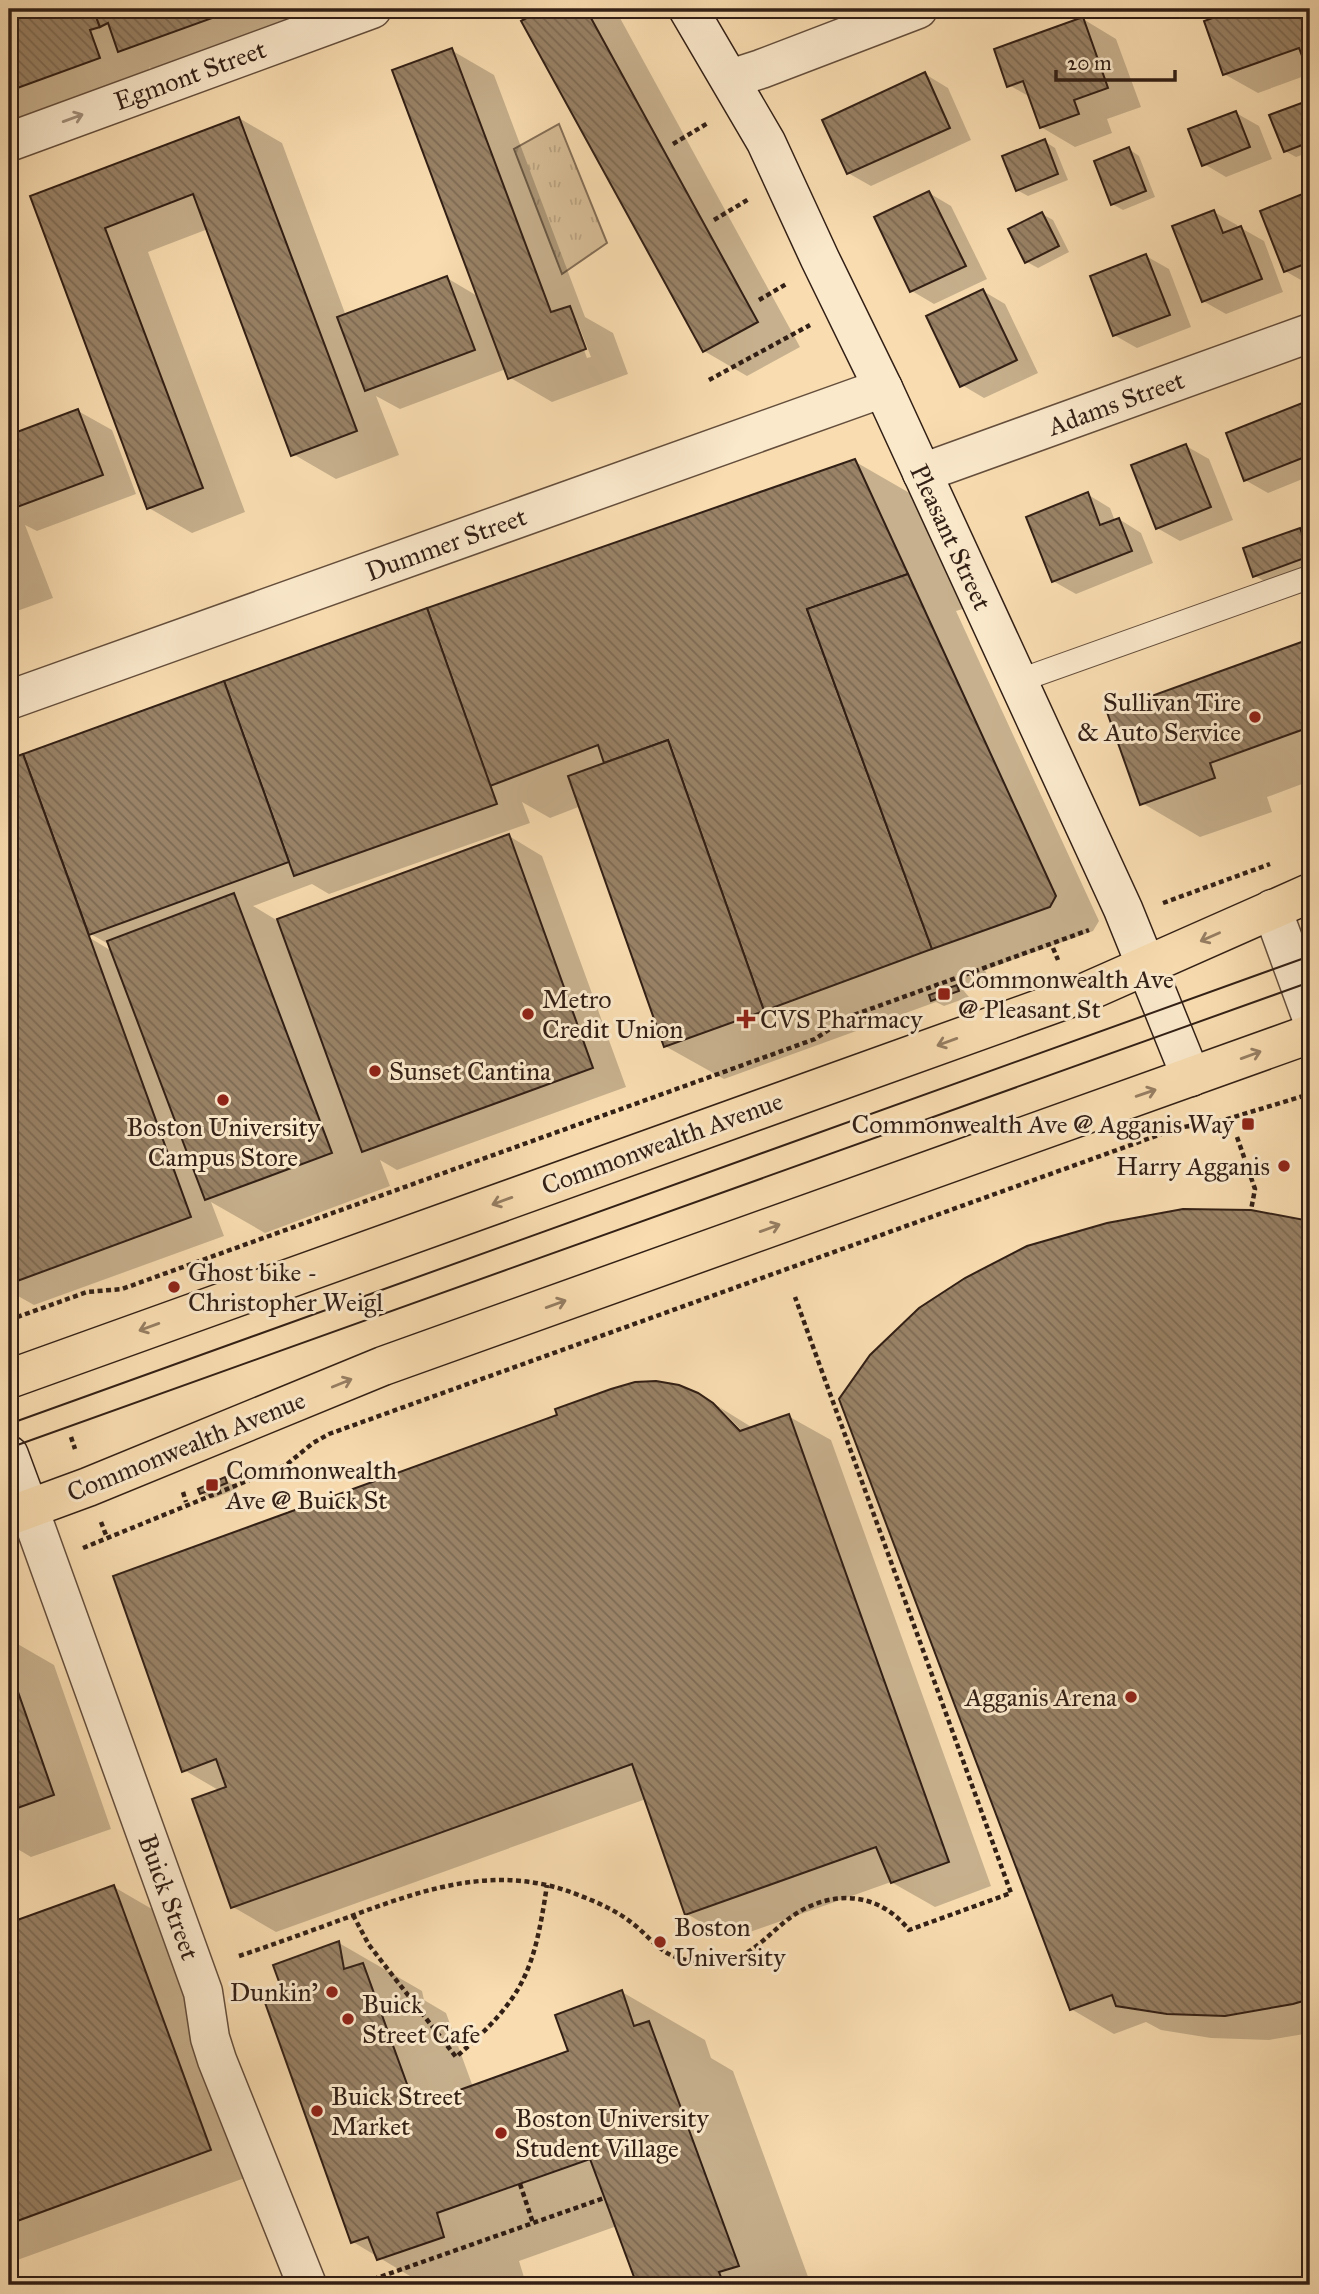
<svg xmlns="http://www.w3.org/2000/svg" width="1319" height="2294" font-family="'IM FELL Great Primer',serif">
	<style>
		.park { fill: url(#park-tufts); stroke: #846e56; stroke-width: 2 }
		.shadow { fill: #0003; fill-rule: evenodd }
		.building { fill: url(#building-back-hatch); stroke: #321f15; stroke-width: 2 }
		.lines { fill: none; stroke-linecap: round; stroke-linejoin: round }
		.lane-casing { stroke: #644e3c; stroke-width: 25 }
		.street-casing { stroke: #644e3c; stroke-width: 41 }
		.secondary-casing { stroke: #321f15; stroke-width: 41 }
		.primary-casing { stroke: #321f15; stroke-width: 41 }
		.path { stroke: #321f15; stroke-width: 4.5; stroke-dasharray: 5 3.5; stroke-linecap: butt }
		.lane { stroke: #fbe9cc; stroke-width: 23 }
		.street { stroke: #fbe9cc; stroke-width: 38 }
		.secondary { stroke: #fbe9cc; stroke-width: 38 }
		.primary { stroke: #f9ddb1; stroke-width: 38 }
		.tram { stroke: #321f15; stroke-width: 2 }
		.oneway { stroke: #a18e7a }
		.oneway2 { stroke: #967e63 }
		.poi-dot { fill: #8f2418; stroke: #fbe9cc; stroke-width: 2.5 }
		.labels { text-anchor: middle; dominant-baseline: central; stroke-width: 6; stroke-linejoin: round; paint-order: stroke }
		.street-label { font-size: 26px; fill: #321f15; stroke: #fbe9cc }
		.poi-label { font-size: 26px; fill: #321f15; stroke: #fbe9cc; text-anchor: start }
	</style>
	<defs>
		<pattern id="park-tufts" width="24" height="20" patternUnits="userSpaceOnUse" patternTransform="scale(1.75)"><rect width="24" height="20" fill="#d7bd96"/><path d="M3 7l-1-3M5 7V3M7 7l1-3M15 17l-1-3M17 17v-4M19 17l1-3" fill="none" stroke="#b9a280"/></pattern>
		<pattern id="building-back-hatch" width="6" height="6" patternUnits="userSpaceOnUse" patternTransform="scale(1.75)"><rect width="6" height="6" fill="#998266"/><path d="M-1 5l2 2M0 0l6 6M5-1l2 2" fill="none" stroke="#7d6a53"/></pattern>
	</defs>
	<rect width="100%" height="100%" fill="#f9ddb1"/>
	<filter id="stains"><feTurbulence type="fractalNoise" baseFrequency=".00286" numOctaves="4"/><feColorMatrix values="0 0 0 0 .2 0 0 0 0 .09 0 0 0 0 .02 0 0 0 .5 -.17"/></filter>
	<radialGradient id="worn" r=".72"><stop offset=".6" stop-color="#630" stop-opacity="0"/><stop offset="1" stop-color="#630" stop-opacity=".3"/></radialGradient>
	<!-- park -->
	<path class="park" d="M559,124L607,243L562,274L514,149Z"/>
	<!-- shadow -->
	<g class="shadow">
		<path d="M9,9H388L306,38L278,22L286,45L178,84L149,67L157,91L49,130L23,115L30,135L9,143Z"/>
		<path d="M547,9H604L620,18L800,347L747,376L704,351L524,21Z"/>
		<path d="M1243,9H1310V74L1258,93L1224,74L1206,22Z"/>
		<path d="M1083,19L1116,39L1141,107L1107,119L1112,133L1075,147L1041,127L1030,97L1009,85Z"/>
		<path d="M451,50L494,75L585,317L613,333L628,374L552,402L509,377L506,369L400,409L376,396L399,455L336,479L293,454L208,229L148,252L245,512L192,533L149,508L32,197L239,118L282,143L346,316L447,278L479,297ZM575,326H579L591,357L587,358Z"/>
		<path d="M925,74L948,88L971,140L871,186L848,173Z"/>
		<path d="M1307,103L1310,104V152L1296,157L1285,151Z"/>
		<path d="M1236,113L1259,126L1272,159L1226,177L1204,164Z"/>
		<path d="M1044,141L1055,148L1068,180L1028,196L1017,190Z"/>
		<path d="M1129,149L1139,156L1155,197L1123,210L1112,204Z"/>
		<path d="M929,193L951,206L987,279L934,304L912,291L876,218Z"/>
		<path d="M1310,193V283L1308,284L1285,271L1262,212Z"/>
		<path d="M1214,212L1237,225L1238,229L1241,228L1264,241L1283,292L1226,314L1203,301Z"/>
		<path d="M1042,214L1053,220L1069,252L1038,268L1027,262Z"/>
		<path d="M1146,256L1169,269L1191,327L1137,348L1114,335Z"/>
		<path d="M983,291L1005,304L1038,373L984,398L962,385Z"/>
		<path d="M1310,402V476L1268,493L1245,480L1228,434Z"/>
		<path d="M78,411L112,430L136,494L37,531L25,525L53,598L9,614V437Z"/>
		<path d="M1186,446L1209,459L1233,520L1180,541L1157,528Z"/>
		<path d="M854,461L913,495L966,608L956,611L1099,921L1093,931L985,970L989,982L964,991L969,997L944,1006L936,1002L724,1079L665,1046L581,806L550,818L522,802L530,823L329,894L312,884L253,906L278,921L509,836L542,856L626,1087L397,1170L380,1160L390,1186L265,1233L211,1202L224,1236L34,1305L9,1291V762L427,610ZM82,929L110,945V950L80,932Z"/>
		<path d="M1087,494L1110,508L1115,521L1119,519L1141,533L1153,563L1076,594L1053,581Z"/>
		<path d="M1300,529L1310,535V566L1266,582L1255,576Z"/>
		<path d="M1310,641V781L1267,797L1272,812L1200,837L1142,803L1110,713Z"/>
		<path d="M1251,1211L1310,1223V2033L1269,2040L1211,2038L1161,2030L1146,2022L1114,2034L1071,2009Z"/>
		<path d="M698,1394L753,1428L788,1416L831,1440L991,1886L935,1907L891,1882L730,1939L687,1914L646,1799L276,1932L233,1907L220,1791L184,1770ZM716,1408H720L747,1436L745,1438Z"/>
		<path d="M225,1479L237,1489L212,1499L201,1493Z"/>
		<path d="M9,1639L54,1665L111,1829L31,1857L9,1844Z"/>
		<path d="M114,1887L157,1912L253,2175L9,2263V1925Z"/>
		<path d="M339,1943L422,1991L424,2000L446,2013L473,2087L570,2052L622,1992L705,2040L711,2058L733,2071L811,2285H638L617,2226L519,2261L526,2284L524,2285H425L353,2242L284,1992Z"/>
	</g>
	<!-- building -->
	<g class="building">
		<path d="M9,9H93L100,27L90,30L100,58L9,91Z"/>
		<path d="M93,9H228L229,12L118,52L108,23L100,27Z"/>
		<path d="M543,9H586L758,322L703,352L521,21Z"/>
		<path d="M1238,9H1310V68L1307,69L1299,48L1223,75L1204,21Z"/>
		<path d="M1083,17L1108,88L1074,100L1079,114L1040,128L1023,81L1007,87L994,49Z"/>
		<path d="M452,48L551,312L570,306L586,349L508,379L392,70Z"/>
		<path d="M925,72L950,128L847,174L822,120Z"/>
		<path d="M1307,101L1310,109V142L1284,152L1269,115Z"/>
		<path d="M1236,111L1250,147L1202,166L1188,129Z"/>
		<path d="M239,117L357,431L291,456L193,194L105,228L203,488L147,509L30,196Z"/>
		<path d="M1045,139L1058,174L1016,191L1002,156Z"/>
		<path d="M1129,147L1146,191L1111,205L1094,161Z"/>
		<path d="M929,191L966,266L910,292L874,217Z"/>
		<path d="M1310,191V262L1284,272L1260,211Z"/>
		<path d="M1214,210L1223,233L1241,226L1262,279L1202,302L1172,226Z"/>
		<path d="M1042,212L1059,246L1025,263L1008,229Z"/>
		<path d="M1146,254L1170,315L1113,336L1090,276Z"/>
		<path d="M447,276L475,350L365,391L337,317Z"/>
		<path d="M983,289L1017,360L960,387L926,316Z"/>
		<path d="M1310,400V455L1244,481L1226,433Z"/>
		<path d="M78,409L103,475L9,510V435Z"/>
		<path d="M1186,444L1211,507L1156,529L1131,465Z"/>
		<path d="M855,459L908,574L807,609L932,949L764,1011L668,740L604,763L598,745L490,786L427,608Z"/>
		<path d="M1088,492L1100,525L1119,518L1132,551L1052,582L1026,517Z"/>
		<path d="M1300,528L1310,556L1253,577L1243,548Z"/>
		<path d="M908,574L1056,896L1050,907L932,949L807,609Z"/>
		<path d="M427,608L497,804L294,876L224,681Z"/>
		<path d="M1310,639V727L1210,763L1215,778L1140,805L1107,712Z"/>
		<path d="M224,681L289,862L89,935L23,754Z"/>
		<path d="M668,740L764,1011L664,1047L568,776Z"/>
		<path d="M23,754L191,1217L9,1284V759Z"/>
		<path d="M509,834L593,1068L362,1152L277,919Z"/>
		<path d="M234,893L332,1153L205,1200L107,941Z"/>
		<path d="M957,985L959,991L931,1001L929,995Z"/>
		<path d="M1183,1209L1251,1210L1310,1221V1999L1293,2004L1225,2016L1167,2014L1116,2006L1112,1995L1070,2010L839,1399L870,1355L919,1308L965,1278L1027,1246L1107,1223Z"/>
		<path d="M656,1381L679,1385L698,1393L713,1403L740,1431L789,1414L949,1862L891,1883L876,1847L685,1915L632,1764L231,1908L192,1799L226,1787L216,1759L182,1772L113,1576L557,1415L555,1409L611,1389L635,1382Z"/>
		<path d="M225,1477L227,1483L200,1494L198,1489Z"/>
		<path d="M9,1666L54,1795L9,1811Z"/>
		<path d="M114,1885L211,2150L9,2224V1923Z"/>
		<path d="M339,1941L344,1969L363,1963L415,2106L568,2051L555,2015L622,1990L634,2026L649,2021L739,2266L719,2272L724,2285H637L590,2159L437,2213L444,2237L377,2260L368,2237L351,2243L263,1997L282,1990L273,1965Z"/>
	</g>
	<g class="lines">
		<!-- lane casing -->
		<g class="lane-casing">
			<path id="lane" d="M1018,681L1310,577"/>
		</g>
		<!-- street casing -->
		<g class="street-casing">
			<g id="street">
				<path d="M730,79L761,69L918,9"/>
				<path d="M9,142L372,9"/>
				<path d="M922,473L1310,333"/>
				<path d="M9,700L883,388"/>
				<path d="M1272,909L1310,1013"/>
				<path d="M29,1509L203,1992L210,2038L217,2060L307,2285"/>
			</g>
		</g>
		<!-- secondary casing -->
		<g class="secondary-casing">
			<g id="secondary">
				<path d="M688,9L766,142L820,259L883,388L1123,909L1191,1077"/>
				<path d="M9,1455L29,1509"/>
			</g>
		</g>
		<!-- primary casing -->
		<g class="primary-casing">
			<g id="primary">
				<path d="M9,1379L1084,993L1310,893"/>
				<path d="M9,1516L88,1487L383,1366L1310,1034"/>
			</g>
		</g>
		<!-- path -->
		<g class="path">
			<path d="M673,144L708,123"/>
			<path d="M714,220L749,199"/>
			<path d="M759,300L788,283"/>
			<path d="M709,380L810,325"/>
			<path d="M1163,903L1270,864"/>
			<path d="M1053,948L1058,960"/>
			<path d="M1237,1137L1255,1189L1251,1210"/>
			<path d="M9,1320L87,1292L122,1289L815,1039L848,1017L1089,930"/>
			<path d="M71,1437L75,1449"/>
			<path d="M183,1492L186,1502"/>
			<path d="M101,1522L106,1535"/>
			<path d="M83,1548L286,1465L313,1443L329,1434L1178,1128L1224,1120L1310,1094"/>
			<path d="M353,1915L369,1945L456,2057C524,1998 534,1972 547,1885"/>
			<path d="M239,1956C278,1943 316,1929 354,1915C430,1887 501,1863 581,1896C599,1903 617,1911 632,1923C643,1931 652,1943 664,1951C677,1961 704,1964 720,1962C750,1959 769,1933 791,1917C831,1889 878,1891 909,1930L1011,1893L795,1297"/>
			<path d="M520,2184L533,2223"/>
			<path d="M357,2285L604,2198"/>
		</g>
		<!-- lane -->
		<use href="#lane" class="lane"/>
		<!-- street -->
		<use href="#street" class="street"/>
		<!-- secondary -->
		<use href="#secondary" class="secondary"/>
		<!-- primary -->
		<use href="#primary" class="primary"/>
		<!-- tram -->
		<g class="tram">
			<path d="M9,1424L1310,956"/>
			<path d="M9,1448L1310,982"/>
		</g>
	</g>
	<!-- one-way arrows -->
	<defs><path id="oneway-shaft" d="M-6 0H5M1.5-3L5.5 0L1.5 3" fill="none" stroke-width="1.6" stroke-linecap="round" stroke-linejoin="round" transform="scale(1.75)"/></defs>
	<use class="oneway" href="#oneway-shaft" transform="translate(73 118) rotate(-20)"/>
	<g class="oneway2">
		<use href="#oneway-shaft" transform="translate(1210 937) rotate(156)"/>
		<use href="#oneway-shaft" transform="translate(947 1042) rotate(160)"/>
		<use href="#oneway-shaft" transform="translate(1251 1055) rotate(-20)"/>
		<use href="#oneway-shaft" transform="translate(1146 1093) rotate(-19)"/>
		<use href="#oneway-shaft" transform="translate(502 1201) rotate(160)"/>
		<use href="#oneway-shaft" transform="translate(770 1228) rotate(-20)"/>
		<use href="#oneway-shaft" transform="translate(556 1304) rotate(-20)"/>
		<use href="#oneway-shaft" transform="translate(149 1327) rotate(160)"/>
		<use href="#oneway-shaft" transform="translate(342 1383) rotate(-22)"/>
	</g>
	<!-- markers -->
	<g class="poi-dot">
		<circle cx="1255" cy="717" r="7"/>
		<rect x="937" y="987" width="14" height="14" rx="3.5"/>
		<circle cx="528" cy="1014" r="7"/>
		<path d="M742.5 1008.5h7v7h7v7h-7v7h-7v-7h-7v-7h7z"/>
		<circle cx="375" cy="1071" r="7"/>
		<circle cx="223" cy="1100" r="7"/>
		<rect x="1241" y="1117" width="14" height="14" rx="3.5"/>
		<circle cx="1284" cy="1166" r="7"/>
		<circle cx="174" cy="1287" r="7"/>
		<rect x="205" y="1478" width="14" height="14" rx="3.5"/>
		<circle cx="1131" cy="1697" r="7"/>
		<circle cx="660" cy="1942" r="7"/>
		<circle cx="332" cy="1992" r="7"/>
		<circle cx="348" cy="2019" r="7"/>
		<circle cx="317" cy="2111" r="7"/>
		<circle cx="501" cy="2133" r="7"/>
	</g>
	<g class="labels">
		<!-- street labels -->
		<g class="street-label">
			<text transform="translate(190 75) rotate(-20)">Egmont Street</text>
			<text transform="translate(1116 403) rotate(-20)">Adams Street</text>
			<text transform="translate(951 537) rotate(65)">Pleasant Street</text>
			<text transform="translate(446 544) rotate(-20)">Dummer Street</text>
			<text transform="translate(662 1143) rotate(-20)">Commonwealth Avenue</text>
			<text transform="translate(186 1446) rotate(-22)">Commonwealth Avenue</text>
			<text transform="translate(169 1897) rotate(70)">Buick Street</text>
		</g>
		<!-- poi labels -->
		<g class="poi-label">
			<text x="1241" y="702" text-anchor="end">Sullivan Tire<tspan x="1241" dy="30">&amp; Auto Service</tspan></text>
			<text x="958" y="979">Commonwealth Ave<tspan x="958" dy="30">@ Pleasant St</tspan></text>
			<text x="542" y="999">Metro<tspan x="542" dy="30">Credit Union</tspan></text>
			<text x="760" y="1019">CVS Pharmacy</text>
			<text x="389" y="1071">Sunset Cantina</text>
			<text x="1234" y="1124" text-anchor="end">Commonwealth Ave @ Agganis Way</text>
			<text x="223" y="1127" text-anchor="middle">Boston University<tspan x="223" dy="30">Campus Store</tspan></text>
			<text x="1270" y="1166" text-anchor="end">Harry Agganis</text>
			<text x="188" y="1272">Ghost bike -<tspan x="188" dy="30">Christopher Weigl</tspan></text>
			<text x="226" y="1470">Commonwealth<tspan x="226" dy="30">Ave @ Buick St</tspan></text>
			<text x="1117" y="1697" text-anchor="end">Agganis Arena</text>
			<text x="674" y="1927">Boston<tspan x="674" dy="30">University</tspan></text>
			<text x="318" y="1992" text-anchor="end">Dunkin'</text>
			<text x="362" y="2004">Buick<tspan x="362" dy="30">Street Cafe</tspan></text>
			<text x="331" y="2096">Buick Street<tspan x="331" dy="30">Market</tspan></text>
			<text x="515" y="2118">Boston University<tspan x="515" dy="30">Student Village</tspan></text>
		</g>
	</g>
	<!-- margin -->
	<rect width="1319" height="2294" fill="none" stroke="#f9ddb1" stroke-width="35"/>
	<rect x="10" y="10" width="1298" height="2273" fill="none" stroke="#321f15" stroke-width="3.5"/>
	<rect x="18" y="18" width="1284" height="2259" fill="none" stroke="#321f15" stroke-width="2"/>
	<!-- scale -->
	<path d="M1056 70v10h119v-10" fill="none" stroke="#321f15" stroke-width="3.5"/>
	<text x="1067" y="70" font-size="21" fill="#321f15" stroke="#fbe9cc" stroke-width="5" paint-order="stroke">20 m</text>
	<rect width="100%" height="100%" filter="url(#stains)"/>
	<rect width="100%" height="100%" fill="url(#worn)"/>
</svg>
